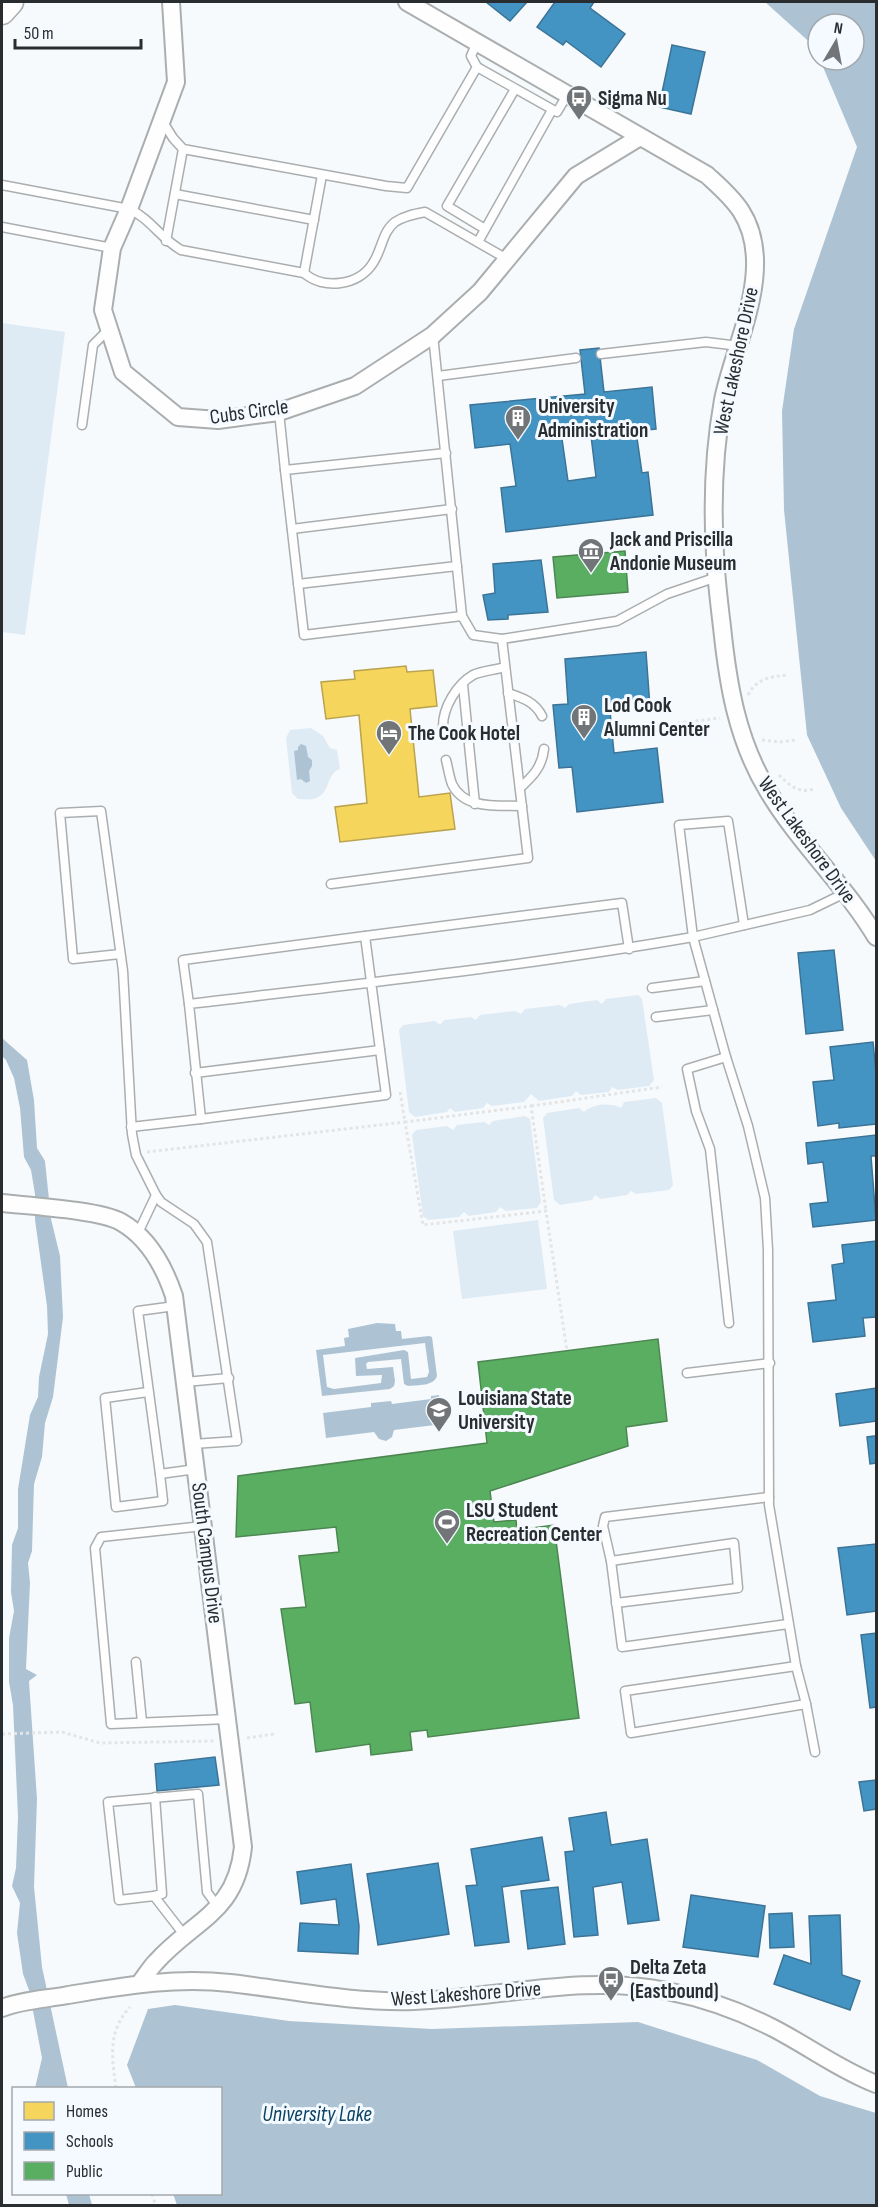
<svg xmlns="http://www.w3.org/2000/svg" width="878" height="2207" font-family="'Sofia Sans Condensed',sans-serif">
	<style>
		.green { fill: #deebf5 }
		.water { fill: #adc3d3; fill-rule: evenodd }
		.homes { fill: #f6d55c; stroke: #b9a34e; stroke-width: 1.5 }
		.schools { fill: #4393c3; stroke: #3c7497; stroke-width: 1.5; fill-rule: evenodd }
		.public { fill: #5aae61; stroke: #4c8752; stroke-width: 1.5 }
		.lines { fill: none; stroke-linecap: round; stroke-linejoin: round }
		.lane-casing { stroke: #abaeaf; stroke-width: 11 }
		.street-casing { stroke: #abaeaf; stroke-width: 20 }
		.secondary-casing { stroke: #abaeaf; stroke-width: 27 }
		.path { stroke: #e3e4e5; stroke-width: 3; stroke-dasharray: 3 3; stroke-linecap: butt }
		.lane { stroke: #fefeff; stroke-width: 8 }
		.street { stroke: #fefeff; stroke-width: 16 }
		.secondary { stroke: #fefeff; stroke-width: 24 }
		.labels { text-anchor: middle; dominant-baseline: central; stroke-width: 6; stroke-linejoin: round; paint-order: stroke }
		.poi-label { font-size: 21px; font-weight: bold; fill: #2a2d2f; stroke: #f4faff; text-anchor: start }
		.street-label { font-size: 21px; fill: #2a2d2f; stroke: #f4faff }
		.water-label { font-size: 22px; font-style: italic; fill: #0c4363; stroke: #f4faff }
	</style>
	<rect width="100%" height="100%" fill="#f7fafc"/>
	<!-- green -->
	<g class="green">
		<path d="M2,323L65,332L25,635L2,632Z"/>
		<path d="M311,728L323,736L330,748L337,750L340,769C326,772 331,796 313,799C309,800 303,799 298,799L292,793L286,738L290,730Z"/>
		<path d="M638,995L642,999L654,1080L649,1086L618,1090L612,1087L609,1092L581,1095L576,1091L572,1096L539,1101L531,1094L524,1102L492,1106L487,1103L483,1108L455,1112L450,1108L447,1112L415,1117L409,1112L399,1030L403,1025L435,1021L440,1025L444,1020L471,1017L476,1020L480,1015L515,1011L521,1014L525,1009L560,1005L565,1008L569,1004L597,1000L602,1004L606,999Z"/>
		<path d="M656,1098L662,1103L673,1185L669,1190L636,1194L631,1191L627,1195L601,1199L595,1195L592,1200L560,1205L554,1200L543,1118L547,1113L579,1108L584,1112C592,1104 611,1102 621,1108L624,1102Z"/>
		<path d="M525,1116L530,1119L541,1202L537,1208L506,1211L500,1207L496,1212L469,1216L464,1212L459,1217L428,1220L423,1216L412,1135L416,1130L447,1126L453,1130L457,1125L484,1122L489,1125L493,1121Z"/>
		<path d="M538,1220L547,1289L462,1299L453,1231Z"/>
	</g>
	<!-- water -->
	<g class="water">
		<path d="M765,2H876V861L841,808L807,735L784,510L782,411L794,329L857,147L820,60H854V24H818V55L815,47Z"/>
		<path d="M301,744L306,746L308,757L312,760V766L309,771L310,781L306,783L301,779L297,780L294,751L298,750V747Z"/>
		<path d="M2,1038L27,1060L34,1100L37,1148L45,1161L51,1219L60,1256L63,1317L53,1397L45,1423L42,1457L34,1484L32,1551L28,1563L30,1583L26,1669L37,1675L29,1681L37,1799L34,1887L42,1967L68,2088H35L42,2058L29,1990L23,1974L17,1933L20,1903L12,1886L16,1868L18,1817L13,1705L9,1682V1638L14,1611L11,1592L12,1545L18,1528V1489L30,1415L38,1397L39,1377L48,1334L47,1306L35,1220V1194L31,1170L24,1157L20,1108L14,1078L6,1060L2,1056Z"/>
		<path d="M377,1323L395,1324L396,1331H401L402,1339L429,1336L432,1337L437,1376C434,1386 418,1385 408,1386L404,1384L401,1359L368,1362L366,1364L367,1369L393,1367L395,1381L394,1386L390,1389L322,1396L316,1350L345,1346L344,1338L349,1337L348,1329ZM425,1343L429,1372L427,1377L411,1379L408,1352L404,1350L355,1358L356,1376L382,1375L381,1383L334,1389L327,1387L323,1355Z"/>
		<path d="M439,1395L443,1424L394,1430L392,1437L386,1441L379,1439L374,1432L326,1438L323,1413L371,1407V1403L391,1401L392,1404L431,1399V1396Z"/>
		<path d="M175,2005L289,2021L432,2029L638,2022L757,2060L820,2096L876,2113V2205H177L173,2194H220V2088H136L127,2065L148,2009Z"/>
		<path d="M66,2194H89L92,2205H69Z"/>
	</g>
	<!-- homes -->
	<path class="homes" d="M406,666L407,672L433,670L437,706L410,709L419,797L450,793L455,829L340,842L335,807L367,803L359,715L326,719L321,682L355,679L354,671Z"/>
	<!-- schools -->
	<g class="schools">
		<path d="M486,2H527L510,21Z"/>
		<path d="M555,2H594L590,8L625,34L601,67L566,41L563,45L537,27Z"/>
		<path d="M672,45L705,52L691,114L659,107Z"/>
		<path d="M599,348L604,392L652,387L656,429L636,431L642,473L648,472L653,515L506,532L501,488L516,486L510,444L475,448L470,405L585,394L580,350ZM591,436L596,477L568,481L562,439Z"/>
		<path d="M541,560L548,612L508,615V619L488,620L483,595L495,593L493,564Z"/>
		<path d="M646,652L650,707L610,711L614,753L657,748L663,802L577,812L572,767L559,768L553,705L568,704L565,659Z"/>
		<path d="M834,950L843,1030L806,1034L798,953Z"/>
		<path d="M873,1042L876,1072V1124L839,1128V1123L818,1126L813,1082L834,1080L830,1047Z"/>
		<path d="M876,1135V1156H871L876,1220L813,1227L810,1204L828,1202L823,1162L808,1164L806,1143Z"/>
		<path d="M876,1241V1317L863,1318L865,1336L813,1342L808,1303L836,1300L832,1265L844,1263L842,1245Z"/>
		<path d="M876,1388V1421L840,1426L836,1394Z"/>
		<path d="M874,1436H876V1463L870,1464L867,1437Z"/>
		<path d="M876,1544V1611L847,1615L838,1548Z"/>
		<path d="M876,1633V1707L870,1708L861,1635Z"/>
		<path d="M215,1757L219,1785L157,1791L155,1764Z"/>
		<path d="M876,1780V1809L864,1811L859,1782Z"/>
		<path d="M606,1812L611,1845L647,1839L659,1920L628,1924L622,1882L593,1887L598,1935L574,1937L565,1852L574,1851L569,1818Z"/>
		<path d="M542,1837L549,1880L502,1887L509,1942L475,1946L466,1886L477,1885L471,1849Z"/>
		<path d="M438,1863L449,1934L378,1945L367,1874Z"/>
		<path d="M351,1864L359,1926L358,1954L298,1951L300,1923L339,1925L336,1899L301,1904L297,1872Z"/>
		<path d="M558,1887L565,1944L528,1949L521,1891Z"/>
		<path d="M691,1895L765,1906L758,1957L683,1947Z"/>
		<path d="M792,1913L794,1947L770,1948L769,1914Z"/>
		<path d="M840,1915L842,1975L860,1981L850,2010L774,1984L784,1955L811,1964L809,1916Z"/>
	</g>
	<!-- public -->
	<g class="public">
		<path d="M625,551L628,592L557,598L553,557Z"/>
		<path d="M658,1339L667,1421L626,1427L628,1446L490,1491L494,1522L516,1520L517,1530L554,1525L579,1718L428,1737L427,1730L410,1732L412,1750L371,1755L370,1744L316,1752L310,1702L295,1704L281,1609L306,1607L299,1556L339,1552L336,1527L236,1537L238,1476L487,1443L478,1362Z"/>
	</g>
	<g class="lines">
		<!-- lane casing -->
		<g class="lane-casing">
			<g id="lane">
				<path d="M477,67L557,112L567,95"/>
				<path d="M163,122L173,138L183,149L386,186L407,188L477,67L471,56L477,42"/>
				<path d="M2,185L129,209C151,219 159,237 181,250L304,273C323,290 359,286 373,263C382,250 382,232 395,222C404,216 414,214 425,212L507,259"/>
				<path d="M175,194L314,220"/>
				<path d="M2,227L112,248"/>
				<path d="M485,229L447,206L515,89"/>
				<path d="M166,241L183,149"/>
				<path d="M478,242L552,110"/>
				<path d="M304,273L322,175"/>
				<path d="M433,335L462,616L473,635L502,639"/>
				<path d="M601,354L706,342L739,346"/>
				<path d="M438,376L576,358"/>
				<path d="M279,412L285,470"/>
				<path d="M82,425L93,345L109,329"/>
				<path d="M446,453L285,470L304,635L462,616"/>
				<path d="M292,529L452,509"/>
				<path d="M298,584L457,566"/>
				<path d="M463,685L475,804"/>
				<path d="M508,693C523,698 535,702 542,716"/>
				<path d="M443,726C443,708 456,685 473,675C481,671 495,670 505,667"/>
				<path d="M446,760C448,767 449,776 452,784C464,810 498,805 522,806"/>
				<path d="M520,788C533,776 542,767 544,749"/>
				<path d="M331,884L528,858L502,639L617,621L667,594L717,577"/>
				<path d="M629,949L622,903L365,936L386,1095L201,1119L189,1004C357,984 526,966 693,937L679,825L728,821L744,925"/>
				<path d="M120,954L73,959L60,813L101,811L123,971L132,1134L136,1155L156,1195L137,1235"/>
				<path d="M652,988L705,981"/>
				<path d="M189,1004L183,960L365,936"/>
				<path d="M656,1017L713,1010"/>
				<path d="M726,1057L687,1069L696,1111L710,1149L729,1323"/>
				<path d="M195,1073L380,1050"/>
				<path d="M131,1127L201,1119"/>
				<path d="M156,1195L161,1202L194,1224L207,1242L237,1441L193,1444"/>
				<path d="M175,1306L138,1311L160,1474L196,1469"/>
				<path d="M687,1373L770,1363"/>
				<path d="M185,1382L229,1378"/>
				<path d="M148,1392L105,1398L116,1507L163,1501L160,1474"/>
				<path d="M769,1497L605,1517L603,1526L611,1561L622,1647L788,1624"/>
				<path d="M203,1526L101,1537L95,1548L111,1724L227,1719"/>
				<path d="M611,1561L734,1543L738,1588L616,1603"/>
				<path d="M136,1662L142,1722"/>
				<path d="M796,1666L625,1691L631,1733L806,1704"/>
				<path d="M815,1752L806,1704L796,1666L769,1505L768,1250L765,1198L748,1126L726,1057L693,937L810,910L845,893"/>
				<path d="M154,1896L162,1894L155,1797"/>
				<path d="M185,1936L154,1896L119,1900L108,1802L198,1794L207,1892L218,1907"/>
			</g>
		</g>
		<!-- street casing -->
		<g class="street-casing">
			<g id="street">
				<path d="M171,2L176,82L129,209L112,248L103,310L123,372L178,417L218,420L279,412L355,386L433,335L480,292L576,176L640,137"/>
				<path d="M407,2L707,175C719,186 732,197 741,211C777,267 734,344 723,400C714,450 712,503 715,554C716,578 719,602 722,627C728,685 737,740 768,791C799,843 845,885 876,937"/>
				<path d="M2,1203C29,1206 100,1210 121,1222C149,1238 164,1266 174,1296L243,1847C236,1913 195,1919 156,1962C150,1968 145,1977 139,1984"/>
				<path d="M2,2008C22,2000 47,1999 68,1995C124,1986 173,1977 230,1983C291,1990 352,2003 414,2001C498,1998 583,1974 667,1991C703,1998 740,2011 773,2028C808,2046 840,2070 876,2084"/>
			</g>
		</g>
		<!-- secondary casing -->
		<g class="secondary-casing">
			<path id="secondary" d="M2,12L11,2"/>
		</g>
		<!-- path -->
		<g class="path">
			<path d="M748,695C757,678 770,677 787,675"/>
			<path d="M612,731L720,718"/>
			<path d="M762,740L780,742L795,740"/>
			<path d="M779,775C789,785 799,794 813,789"/>
			<path d="M400,1092L405,1122L531,1106L546,1211"/>
			<path d="M531,1106L662,1087"/>
			<path d="M147,1152L405,1122L423,1225L546,1211L567,1351"/>
			<path d="M2,1734L62,1732L100,1743L214,1741"/>
			<path d="M247,1738L274,1734"/>
			<path d="M116,2088C112,2058 107,2032 130,2007"/>
			<path d="M152,2194L156,2206"/>
		</g>
		<!-- lane -->
		<use href="#lane" class="lane"/>
		<!-- street -->
		<use href="#street" class="street"/>
		<!-- secondary -->
		<use href="#secondary" class="secondary"/>
	</g>
	<!-- icons -->
	<defs>
		<g id="bus-pin" transform="scale(1.35)"><path d="M0 17L-7.5 6A9.5 9.5 0 1 1 7.5 6Z" fill="#727577" stroke="#f4faff"/><path d="M-5-6H5V4H4V6H2V4H-2V6H-4V4H-5ZM-3.5-4V0h7V-4ZM-3.5 1.2v1.5H-2V1.2ZM2 1.2v1.5H3.5V1.2Z" fill="#fff"/></g>
		<g id="building-pin" transform="scale(1.35)"><path d="M0 17L-7.5 6A9.5 9.5 0 1 1 7.5 6Z" fill="#727577" stroke="#f4faff"/><path d="M-4-6H4V6H1V3H-1V6H-4ZM-2.5-4.3h1.7v1.8h-1.7ZM.8-4.3h1.7v1.8H.8ZM-2.5-1h1.7V.8h-1.7ZM.8-1h1.7V.8H.8Z" fill="#fff"/></g>
		<g id="museum-pin" transform="scale(1.35)"><path d="M0 17L-7.5 6A9.5 9.5 0 1 1 7.5 6Z" fill="#727577" stroke="#f4faff"/><path d="M0-6L6-3V-2H-6V-3ZM-5-1h2V3h-2ZM-1-1h2V3h-2ZM3-1h2V3H3ZM-6 4H6V6H-6Z" fill="#fff"/></g>
		<g id="hotel-pin" transform="scale(1.35)"><path d="M0 17L-7.5 6A9.5 9.5 0 1 1 7.5 6Z" fill="#727577" stroke="#f4faff"/><path d="M-6-4.5h1.5V1H6V5H4.5V3h-9V5H-6ZM-4 0a1.8 1.8 0 1 1 3.6 0ZM.5 0V-2.5h3Q6-2.5 6 0Z" fill="#fff"/></g>
		<g id="university-pin" transform="scale(1.35)"><path d="M0 17L-7.5 6A9.5 9.5 0 1 1 7.5 6Z" fill="#727577" stroke="#f4faff"/><path d="M0-5L7-2L0 1L-7-2ZM-4 1L0 2.5L4 1V4Q0 6-4 4Z" fill="#fff"/></g>
		<g id="stadium-pin" transform="scale(1.35)"><path d="M0 17L-7.5 6A9.5 9.5 0 1 1 7.5 6Z" fill="#727577" stroke="#f4faff"/><path d="M0-5a6.5 5 0 1 0 0 10a6.5 5 0 1 0 0-10ZM-3.5-1.8h7v3.6h-7Z" fill="#fff"/></g>
	</defs>
	<g fill-rule="evenodd">
		<use href="#bus-pin" x="579" y="98"/>
		<use href="#building-pin" x="518" y="418"/>
		<use href="#museum-pin" x="591" y="551"/>
		<use href="#building-pin" x="584" y="717"/>
		<use href="#hotel-pin" x="389" y="733"/>
		<use href="#university-pin" x="439" y="1410"/>
		<use href="#stadium-pin" x="447" y="1522"/>
		<use href="#bus-pin" x="611" y="1979"/>
	</g>
	<g class="labels">
		<!-- poi labels -->
		<g class="poi-label">
			<text x="598" y="98">Sigma Nu</text>
			<text x="538" y="406">University<tspan x="538" dy="24">Administration</tspan></text>
			<text x="610" y="539">Jack and Priscilla<tspan x="610" dy="24">Andonie Museum</tspan></text>
			<text x="604" y="705">Lod Cook<tspan x="604" dy="24">Alumni Center</tspan></text>
			<text x="408" y="733">The Cook Hotel</text>
			<text x="458" y="1398">Louisiana State<tspan x="458" dy="24">University</tspan></text>
			<text x="466" y="1510">LSU Student<tspan x="466" dy="24">Recreation Center</tspan></text>
			<text x="630" y="1967">Delta Zeta<tspan x="630" dy="24">(Eastbound)</tspan></text>
		</g>
		<!-- street labels -->
		<g class="street-label">
			<text transform="translate(736 361) rotate(-78)">West Lakeshore Drive</text>
			<text transform="translate(249 412) rotate(-8)">Cubs Circle</text>
			<text transform="translate(807 840) rotate(54)">West Lakeshore Drive</text>
			<text transform="translate(207 1553) rotate(83)">South Campus Drive</text>
			<text transform="translate(466 1994) rotate(-4)">West Lakeshore Drive</text>
		</g>
		<!-- water labels -->
		<g class="water-label">
			<text x="317" y="2114">University Lake</text>
		</g>
	</g>
	<!-- border -->
	<rect width="878" height="2207" fill="none" stroke="#2a2d2f" stroke-width="6"/>
	<!-- legend -->
	<rect x="12" y="2087" width="210" height="108" fill="#f4faff" stroke="#a3a8ac" stroke-width="1.5"/>
	<rect x="24" y="2102" width="30" height="18" fill="#f6d55c" stroke="#a3a8ac" stroke-width="1.5"/>
	<text x="66" y="2117" font-size="18" fill="#2a2d2f">Homes</text>
	<rect x="24" y="2132" width="30" height="18" fill="#4393c3" stroke="#a3a8ac" stroke-width="1.5"/>
	<text x="66" y="2147" font-size="18" fill="#2a2d2f">Schools</text>
	<rect x="24" y="2162" width="30" height="18" fill="#5aae61" stroke="#a3a8ac" stroke-width="1.5"/>
	<text x="66" y="2177" font-size="18" fill="#2a2d2f">Public</text>
	<!-- north arrow -->
	<g transform="translate(836 42) rotate(10)"><circle r="28" fill="#f4faff" stroke="#a3a8ac" stroke-width="1.5"/>
	<path d="M0-4.5L10 22L0 15L-10 22Z" fill="#727577"/>
	<text y="-9" font-size="16" font-weight="bold" text-anchor="middle" fill="#2a2d2f">N</text>
	</g>
	<!-- scale -->
	<path d="M15 39v9h126v-9" fill="none" stroke="#2a2d2f" stroke-width="3"/>
	<text x="24" y="39" font-size="18" fill="#2a2d2f" stroke="#f4faff" stroke-width="4.5" paint-order="stroke">50 m</text>
</svg>
